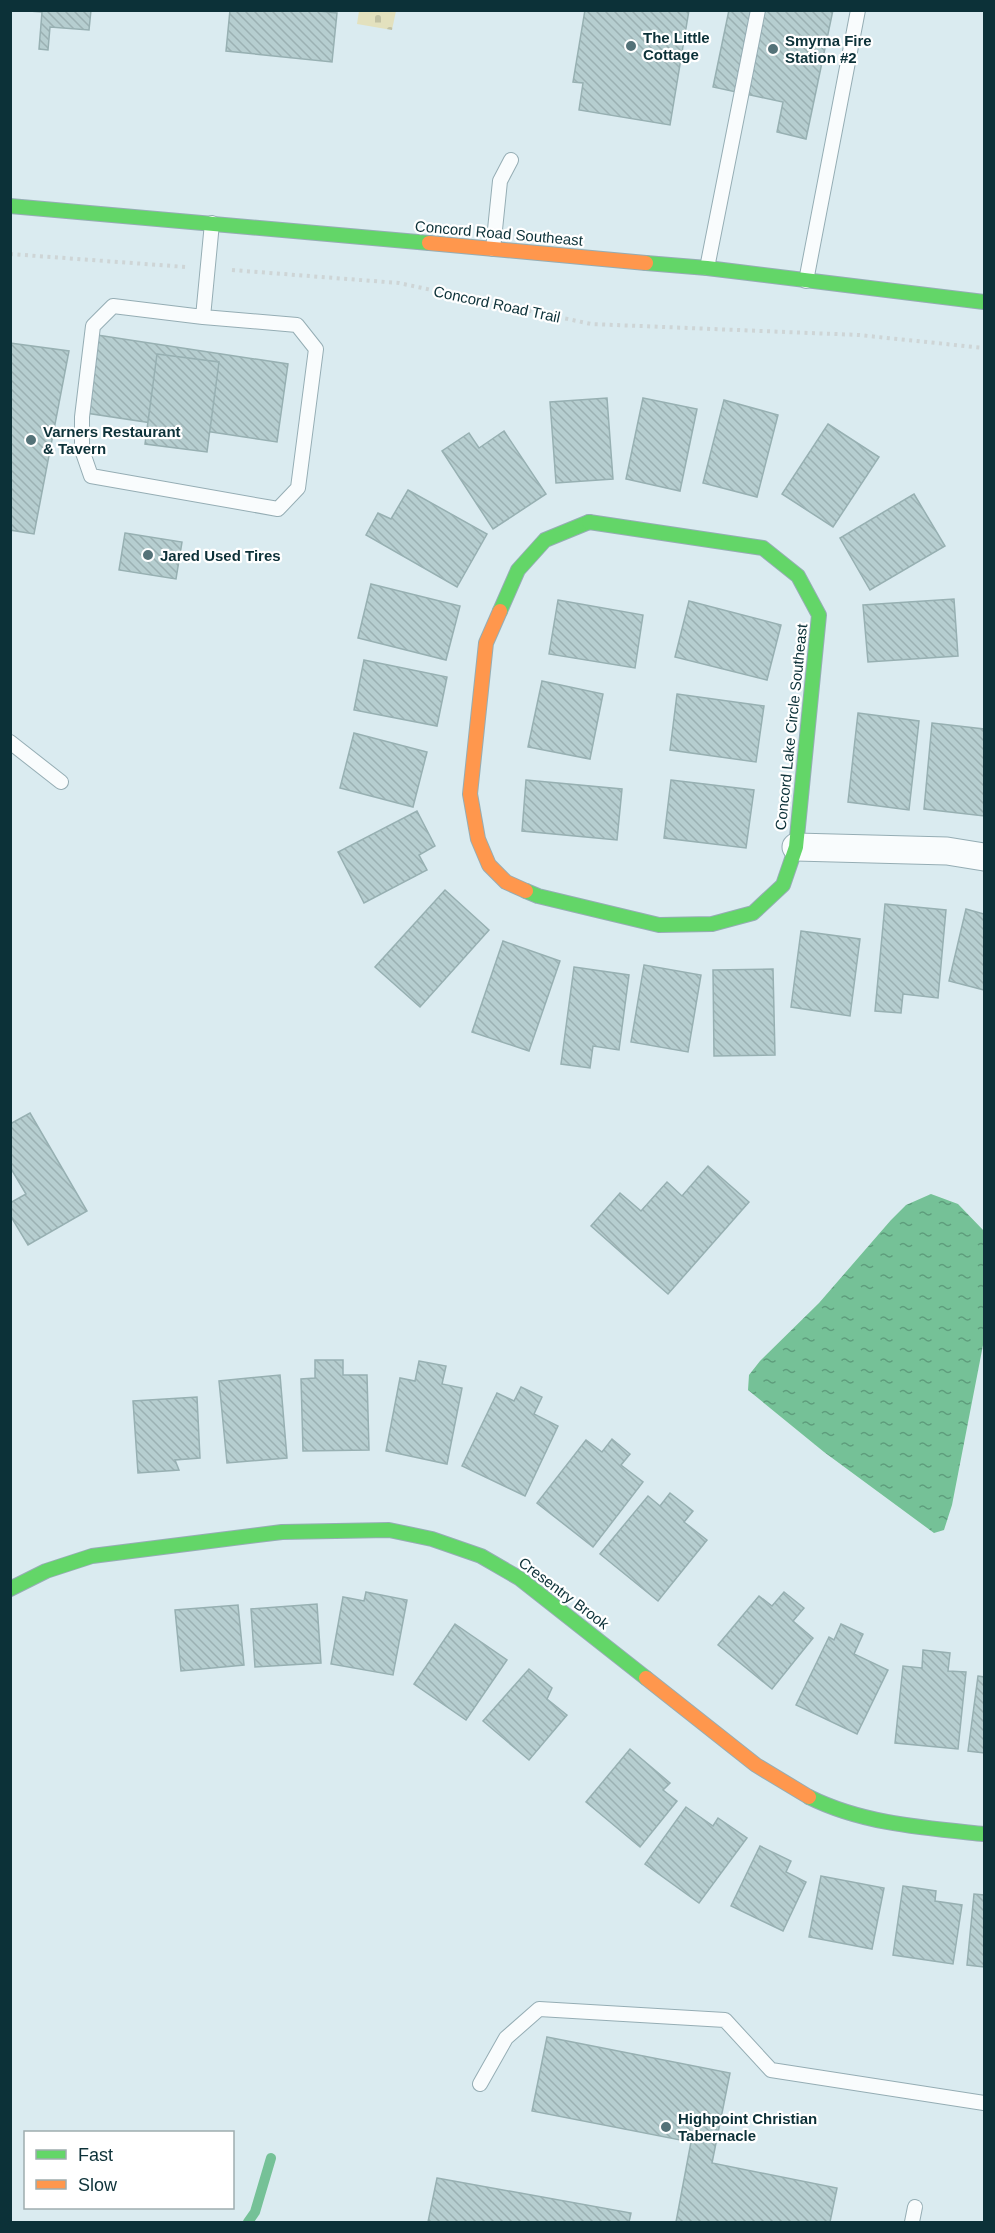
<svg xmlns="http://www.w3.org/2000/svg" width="995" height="2233" font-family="Arial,sans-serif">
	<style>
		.cemetery { fill: url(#cemetery-stones) }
		.water { fill: url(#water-ripples) }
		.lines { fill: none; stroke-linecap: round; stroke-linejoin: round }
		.stream { stroke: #75c197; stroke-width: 10 }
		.building { fill: url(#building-back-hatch); stroke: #97b0b2; stroke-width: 1.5 }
		.lane-casing { stroke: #95adb4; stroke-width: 16 }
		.street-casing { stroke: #95adb4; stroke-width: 29 }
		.fast-casing { stroke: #95adb4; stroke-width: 16 }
		.slow-casing { stroke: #95adb4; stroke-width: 16 }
		.path { stroke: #ced5d6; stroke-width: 4; stroke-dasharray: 3 4.5; stroke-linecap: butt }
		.lane { stroke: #f9fcfd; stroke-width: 14 }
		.street { stroke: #f9fcfd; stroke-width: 27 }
		.fast { stroke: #63d668; stroke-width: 14 }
		.slow { stroke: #ff974d; stroke-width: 14 }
		.poi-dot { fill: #547278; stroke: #fff; stroke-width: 2 }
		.labels { text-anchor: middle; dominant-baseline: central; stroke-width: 4.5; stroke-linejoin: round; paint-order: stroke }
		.poi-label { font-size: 15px; font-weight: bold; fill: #0c3138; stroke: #fff; text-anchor: start }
		.street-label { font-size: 15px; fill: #0c3138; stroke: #fff }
	</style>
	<defs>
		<pattern id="cemetery-stones" width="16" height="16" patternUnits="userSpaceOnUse" patternTransform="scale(1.5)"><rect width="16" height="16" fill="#e3e1be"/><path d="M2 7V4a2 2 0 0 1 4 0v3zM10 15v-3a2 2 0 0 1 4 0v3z" fill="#c2c2a4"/></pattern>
		<pattern id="water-ripples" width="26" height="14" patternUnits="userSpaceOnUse" patternTransform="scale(1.5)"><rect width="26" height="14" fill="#75c197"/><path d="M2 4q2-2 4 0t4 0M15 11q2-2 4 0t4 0" fill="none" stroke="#5e9d7c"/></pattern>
		<pattern id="building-back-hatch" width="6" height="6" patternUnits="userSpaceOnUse" patternTransform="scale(1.5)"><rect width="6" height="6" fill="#b6ced0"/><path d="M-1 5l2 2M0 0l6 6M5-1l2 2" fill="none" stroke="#9bb1b3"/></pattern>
	</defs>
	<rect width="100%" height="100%" fill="#daebf0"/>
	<!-- cemetery -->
	<path class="cemetery" d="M359,11H396L392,30L357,24Z"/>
	<!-- water -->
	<path class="water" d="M931,1194L958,1204L984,1231V1340L952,1505L944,1530L934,1533L824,1452L748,1390L749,1375L760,1361L819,1303L891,1220L906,1205Z"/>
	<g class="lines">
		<!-- stream -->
		<path class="stream" d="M248,2222L255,2212L271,2158"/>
	</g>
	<!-- building -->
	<g class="building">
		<path d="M16,10H91L89,30L50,27L48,50L39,49L42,12Z"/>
		<path d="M230,10H310L337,13L332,62L226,51Z"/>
		<path d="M585,10H689L670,125L579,110L583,83L573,82Z"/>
		<path d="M729,10H833L806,139L777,132L783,102L713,87Z"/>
		<path d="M97,335L288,364L277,442L86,413Z"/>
		<path d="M10,343L69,351L34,534L10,530Z"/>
		<path d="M157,354L219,362L207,452L145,444Z"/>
		<path d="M607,398L613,479L556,483L550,402Z"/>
		<path d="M643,398L697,409L680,491L626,479Z"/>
		<path d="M724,400L778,415L757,497L703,483Z"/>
		<path d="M828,424L879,457L833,527L782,494Z"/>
		<path d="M504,431L546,494L493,529L442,451L469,433L479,448Z"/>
		<path d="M408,490L487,534L457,587L366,535L378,513L391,519Z"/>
		<path d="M914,494L945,546L870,590L840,538Z"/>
		<path d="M125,533L182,542L176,579L119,570Z"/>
		<path d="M371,584L460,606L446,660L358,638Z"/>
		<path d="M954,599L958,656L868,662L863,605Z"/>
		<path d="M558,600L643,615L635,668L549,654Z"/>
		<path d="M689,601L781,625L767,680L675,657Z"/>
		<path d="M364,660L447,677L437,726L354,710Z"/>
		<path d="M542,681L603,694L590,759L528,747Z"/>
		<path d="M677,694L764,706L756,762L670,750Z"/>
		<path d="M858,713L919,721L909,810L848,802Z"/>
		<path d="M932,723L984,729V816L924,809Z"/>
		<path d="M354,733L427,752L413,807L340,788Z"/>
		<path d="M526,780L622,789L617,840L522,831Z"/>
		<path d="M671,780L754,790L746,848L664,838Z"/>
		<path d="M417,811L435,846L419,855L427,870L364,903L338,852Z"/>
		<path d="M445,890L489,930L420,1007L375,967Z"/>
		<path d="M885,904L946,910L938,998L903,994L901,1013L875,1011Z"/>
		<path d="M966,909L984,914V990L949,981Z"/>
		<path d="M801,931L860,939L850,1016L791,1007Z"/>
		<path d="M503,941L560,961L529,1051L472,1032Z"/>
		<path d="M644,965L701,975L688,1052L631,1042Z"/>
		<path d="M574,967L629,975L619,1050L593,1046L590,1068L561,1064Z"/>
		<path d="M773,969L775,1055L714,1056L713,970Z"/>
		<path d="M30,1113L87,1211L28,1245L10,1215V1203L26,1194L10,1167V1124Z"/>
		<path d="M708,1166L749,1202L668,1294L591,1226L620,1193L641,1211L667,1182L682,1196Z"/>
		<path d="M315,1360H343V1375H367L369,1450L303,1451L301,1379L315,1378Z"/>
		<path d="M419,1361L446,1366L442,1384L462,1388L447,1464L386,1451L400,1378L415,1381Z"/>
		<path d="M280,1375L287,1458L227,1463L219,1381Z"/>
		<path d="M521,1387L542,1397L534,1414L558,1426L525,1496L462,1466L497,1393L514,1401Z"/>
		<path d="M197,1397L200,1458L175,1460L179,1470L138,1473L133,1401Z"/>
		<path d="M612,1439L630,1454L621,1465L643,1482L593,1547L537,1503L586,1440L602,1452Z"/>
		<path d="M670,1493L693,1511L684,1522L707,1540L658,1601L600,1554L648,1496L660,1506Z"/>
		<path d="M366,1592L407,1600L393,1675L331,1664L343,1597L364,1601Z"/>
		<path d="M784,1592L804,1608L793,1621L813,1638L772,1689L718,1645L759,1596L772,1606Z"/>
		<path d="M317,1604L321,1663L255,1667L251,1609Z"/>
		<path d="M238,1605L244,1665L181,1671L175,1610Z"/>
		<path d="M455,1624L507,1660L466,1720L414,1684Z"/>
		<path d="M841,1624L863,1634L854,1654L888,1670L857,1734L796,1705L829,1637L834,1640Z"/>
		<path d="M923,1650L950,1653L948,1671L966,1672L958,1749L895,1743L903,1666L922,1668Z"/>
		<path d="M529,1669L552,1688L547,1699L567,1715L529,1760L483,1721Z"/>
		<path d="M978,1676L984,1677V1753L968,1751Z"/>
		<path d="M630,1749L670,1783L663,1790L677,1801L640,1847L586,1802Z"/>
		<path d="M686,1807L713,1826L718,1818L747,1838L699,1903L645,1864Z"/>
		<path d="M760,1846L791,1861L786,1872L806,1882L783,1931L731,1906Z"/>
		<path d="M821,1876L884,1888L872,1949L809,1937Z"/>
		<path d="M903,1886L936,1891L935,1901L962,1905L953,1964L893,1955Z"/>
		<path d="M974,1894L984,1895V1967L967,1965Z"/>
		<path d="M547,2037L730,2073L712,2163L837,2188L830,2222H676L691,2142L532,2111Z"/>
		<path d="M437,2178L631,2213L629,2222H428Z"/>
	</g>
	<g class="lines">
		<!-- lane casing -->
		<g class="lane-casing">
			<g id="lane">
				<path d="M493,249L500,181L511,160"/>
				<path d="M707,268L758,10"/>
				<path d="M806,281L858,10"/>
				<path d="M203,317L113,306L93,326L82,417V450L91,476L278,509L298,488L316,349L297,325L203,317L212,223"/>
				<path d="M10,742L61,782"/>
				<path d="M480,2084L506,2038L539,2009L725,2020L771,2070L984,2103"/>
				<path d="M912,2222L915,2207"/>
			</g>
		</g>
		<!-- street casing -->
		<g class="street-casing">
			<path id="street" d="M796,847L947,851L984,857"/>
		</g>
		<!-- fast casing -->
		<g class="fast-casing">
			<g id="fast">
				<path d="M10,206L429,243"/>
				<path d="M646,263L707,268L984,302"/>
				<path d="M500,611L518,570L545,540L589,522"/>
				<path d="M526,891L538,896L659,925L712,924L753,913L783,885L796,847L819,615L798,576L763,548L589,522"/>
				<path d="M10,1589L46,1571L92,1556L282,1532L389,1530L432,1539L481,1556L519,1578L646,1678"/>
				<path d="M809,1797C863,1824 925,1828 984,1834"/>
			</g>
		</g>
		<!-- slow casing -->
		<g class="slow-casing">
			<g id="slow">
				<path d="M429,243L646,263"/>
				<path d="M500,611L486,643L470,794L478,839L489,865L506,882L526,891"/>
				<path d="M646,1678L756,1765L809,1797"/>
			</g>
		</g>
		<!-- path -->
		<g class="path">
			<path d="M10,254L186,267"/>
			<path d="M232,270L399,283L591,324L859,335L984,348"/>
		</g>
		<!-- lane -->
		<use href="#lane" class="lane"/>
		<!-- street -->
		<use href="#street" class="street"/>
		<!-- fast -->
		<use href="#fast" class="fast"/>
		<!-- slow -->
		<use href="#slow" class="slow"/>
	</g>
	<!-- markers -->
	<g class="poi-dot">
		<circle cx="631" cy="46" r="6"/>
		<circle cx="773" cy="49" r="6"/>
		<circle cx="31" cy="440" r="6"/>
		<circle cx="148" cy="555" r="6"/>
		<circle cx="666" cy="2127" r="6"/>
	</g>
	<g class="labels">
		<!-- poi labels -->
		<g class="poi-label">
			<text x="643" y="37">The Little<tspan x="643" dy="17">Cottage</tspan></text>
			<text x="785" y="40">Smyrna Fire<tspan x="785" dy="17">Station #2</tspan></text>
			<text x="43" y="431">Varners Restaurant<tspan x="43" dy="17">&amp; Tavern</tspan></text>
			<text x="160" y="555">Jared Used Tires</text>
			<text x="678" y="2118">Highpoint Christian<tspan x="678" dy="17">Tabernacle</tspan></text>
		</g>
		<!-- street labels -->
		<g class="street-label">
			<text transform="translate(499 233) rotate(5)">Concord Road Southeast</text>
			<text transform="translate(497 304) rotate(12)">Concord Road Trail</text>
			<text transform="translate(791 727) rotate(-84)">Concord Lake Circle Southeast</text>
			<text transform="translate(564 1593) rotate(37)">Cresentry Brook</text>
		</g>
	</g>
	<!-- border -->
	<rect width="995" height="2233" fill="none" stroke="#0c3138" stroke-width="24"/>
	<!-- legend -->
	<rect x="24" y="2131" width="210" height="78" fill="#ffffff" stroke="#9eadaf" stroke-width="1.5"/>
	<rect x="36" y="2150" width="30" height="9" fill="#63d668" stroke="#9eadaf" stroke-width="1.5"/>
	<text x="78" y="2161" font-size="18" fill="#0c3138">Fast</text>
	<rect x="36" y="2180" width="30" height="9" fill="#ff974d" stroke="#9eadaf" stroke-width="1.5"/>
	<text x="78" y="2191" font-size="18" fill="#0c3138">Slow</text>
</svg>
